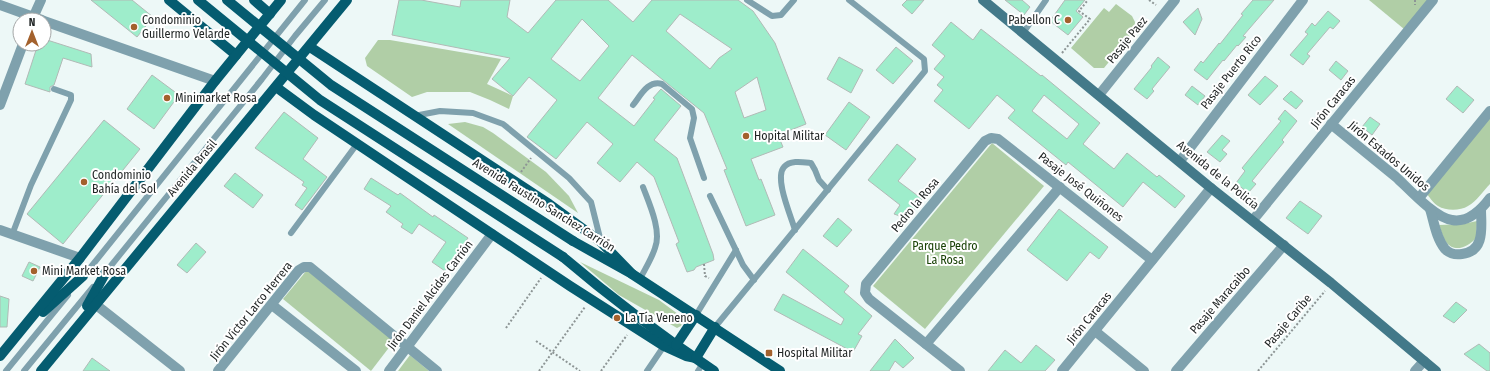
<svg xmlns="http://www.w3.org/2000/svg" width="1490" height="371" font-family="'Fira Sans Condensed',sans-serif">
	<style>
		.green { fill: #b0cea6 }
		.building { fill: #9eedcb; stroke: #b1bab6; fill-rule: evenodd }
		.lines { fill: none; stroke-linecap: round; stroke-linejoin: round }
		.path { stroke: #8d9595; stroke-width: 2; stroke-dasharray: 2 2; stroke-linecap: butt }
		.lane { stroke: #7fa1ad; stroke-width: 6 }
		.street { stroke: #7fa1ad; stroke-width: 10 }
		.secondary { stroke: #437989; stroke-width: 10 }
		.primary { stroke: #055c70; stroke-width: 10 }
		.primary-bridge { stroke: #055c70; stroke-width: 10 }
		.poi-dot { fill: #a3612d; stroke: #fff; stroke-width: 1.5 }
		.labels { text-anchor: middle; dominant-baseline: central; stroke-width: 4; stroke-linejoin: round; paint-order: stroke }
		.poi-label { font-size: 12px; fill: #1f2323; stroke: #fff; text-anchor: start }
		.street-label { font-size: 12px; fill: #1f2323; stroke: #fff }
		.park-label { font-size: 12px; fill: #184105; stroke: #fff }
	</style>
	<rect width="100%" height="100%" fill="#edf8f7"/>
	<!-- green -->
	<g class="green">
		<path d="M1369,0H1428L1404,29Z"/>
		<path d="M1116,4L1132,16L1135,22L1134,31L1104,68H1094L1071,48L1104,8L1109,12Z"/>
		<path d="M378,40H390L501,59L487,84L513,96L509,109L490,100L470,92H427L412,97L367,66L365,58Z"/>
		<path d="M1490,113V184C1483,191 1477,201 1468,206C1460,211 1446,211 1438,206C1433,203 1429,197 1426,192Z"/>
		<path d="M465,122L483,127L493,133L546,172L569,196L578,213L448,124Z"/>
		<path d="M992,143L1044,186L925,329L873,286Z"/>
		<path d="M1477,221L1476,238C1469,246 1455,254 1446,242C1443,238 1441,230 1439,225L1463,224Z"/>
		<path d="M580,262L659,300L682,317L683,320L681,326L677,328L619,295Z"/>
		<path d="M307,270L394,341L371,371L283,299Z"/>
		<path d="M410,355L429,371H398Z"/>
	</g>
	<!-- building -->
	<g class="building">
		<path d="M91,0H132L153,17L137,37Z"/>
		<path d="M399,0H421L460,7L461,0H510L507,17L528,33L556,0H608L633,22L652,0H738L753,11L775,43L806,124L778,135L783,147L751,159L759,180L761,179L775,215L746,226L724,170L727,169L704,113L632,55L598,98L634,126L655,99L653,98L661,89L681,106L654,140L677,158L713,254L714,260L696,267L694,270L687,272L676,244L679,242L654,177L637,162L620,182L597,163L613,144L587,122L556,159L527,137L557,100L529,77L513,96L492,79L510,58L392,35ZM680,14L732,49L719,58L710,69L666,31ZM582,19L609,46L580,81L551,59ZM757,77L766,110L744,118L735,92Z"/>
		<path d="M907,0H924L912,14L902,5Z"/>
		<path d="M1005,0H1022L1030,7L1024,15Z"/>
		<path d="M1065,0H1085L1076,11L1083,17L1068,35L1050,21Z"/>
		<path d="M1253,0H1274L1243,36L1246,37L1238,46L1237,45L1224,61L1223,60L1207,80L1194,70L1201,61L1203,63L1219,43L1220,44L1243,15L1241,14Z"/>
		<path d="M1198,8L1202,19L1195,35L1183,22Z"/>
		<path d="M1328,11L1340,21L1333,29L1330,27L1307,54L1310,56L1303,65L1290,55L1308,34L1305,32L1312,23L1315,26Z"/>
		<path d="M951,22L973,40L981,29L1041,76L1042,75L1100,123L1083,144L1114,169L1127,153L1157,177L1159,175L1185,196L1175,208L1143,182L1123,207L1068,162L1066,165L1008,118L1015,110L997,95L969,129L934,101L943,90L937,85L944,77L934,69L945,56L932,45ZM1044,95L1079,124L1067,139L1032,111Z"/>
		<path d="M44,39L91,54L92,67L63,58L54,85L50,87V92L25,84L38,44H44Z"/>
		<path d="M896,47L913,61L893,84L876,70Z"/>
		<path d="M839,57L863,70L851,93L827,79Z"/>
		<path d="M1158,57L1170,67L1152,89L1154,91L1147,99L1134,89L1152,67L1151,66Z"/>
		<path d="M1336,61L1348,71L1341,80L1329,70Z"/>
		<path d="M152,75L179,95L154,129L127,109Z"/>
		<path d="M1265,76L1278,86L1260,105L1248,95Z"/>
		<path d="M1192,86L1205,96L1198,105L1185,95Z"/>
		<path d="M1457,86L1474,100L1463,113L1446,99Z"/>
		<path d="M1291,91L1303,101L1296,109L1283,99Z"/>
		<path d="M849,102L870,117L846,150L825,135Z"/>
		<path d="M1285,110L1297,121L1282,140L1284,142L1252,181L1256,184L1248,193L1236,183L1245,171L1242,168L1281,121L1278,119Z"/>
		<path d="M284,112L318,138L303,159L327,177L302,210L295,205L307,188L302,185L304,182L255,148Z"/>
		<path d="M1370,117L1380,124L1372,135L1362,127Z"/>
		<path d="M104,120L140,149L63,244L27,214Z"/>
		<path d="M1222,135L1230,141L1222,150L1227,154L1220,162L1207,152Z"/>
		<path d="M897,144L916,159L898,181L922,199L908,219L894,214L900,205L868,180Z"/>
		<path d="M235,173L263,195L253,208L224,186Z"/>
		<path d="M371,178L398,195L400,193L433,217L434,215L468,238L445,271L432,262L446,242L419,224L412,234L401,227L403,224L386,212L391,206L364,189Z"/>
		<path d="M1300,201L1322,216L1308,234L1286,218Z"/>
		<path d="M1059,209L1108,247L1099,259L1090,252L1067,281L1027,250Z"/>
		<path d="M838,218L852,230L837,247L823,236Z"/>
		<path d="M196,243L206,252L187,273L177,265Z"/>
		<path d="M803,249L849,286L844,292L872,316L858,334L862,336L853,352L774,310L783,294L841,325L844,319L786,272Z"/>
		<path d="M29,262L40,267L33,281L22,276Z"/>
		<path d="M0,296L9,299L7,327H0Z"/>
		<path d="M1456,302L1467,310L1454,323L1443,316Z"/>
		<path d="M895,339L914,358L903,368L895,361L889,371H870Z"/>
		<path d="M1479,344L1490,353V371H1487L1464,354Z"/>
		<path d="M1036,345L1055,360L1045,371H988L1005,350L1021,363Z"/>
		<path d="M92,358L110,371H83Z"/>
	</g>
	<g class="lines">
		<!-- path -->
		<g class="path">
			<path d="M1149,0L1156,5"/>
			<path d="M1415,0V5"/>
			<path d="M1062,53L1090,19L1079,11L1088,0"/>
			<path d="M521,172L531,158"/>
			<path d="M704,264L705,276L709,278"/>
			<path d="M506,328L541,278"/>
			<path d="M536,341L580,371"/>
			<path d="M539,371L585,307"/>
			<path d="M601,371L627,335"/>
			<path d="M1258,371L1325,291"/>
		</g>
		<!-- lane -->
		<g class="lane">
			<path d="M747,0L772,16L781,15L794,0"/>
			<path d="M1023,33L1046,0"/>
			<path d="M633,105C641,95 648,80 662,84L692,109L694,118L690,138L704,178"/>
			<path d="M414,116L440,111L473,113L503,124L569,178L591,202L601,242"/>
			<path d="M710,196L743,265L754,280"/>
			<path d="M795,230C791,216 774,178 784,167C790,160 802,162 811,163L815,170L819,180L828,190"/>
			<path d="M291,233L357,144"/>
			<path d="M12,235L31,185L71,100V95L54,89"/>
			<path d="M105,273L262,79L295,36L325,0"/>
			<path d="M82,278L305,0"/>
			<path d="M640,279C645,269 652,258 655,248C662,231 649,203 643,187"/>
			<path d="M696,315L736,250"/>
			<path d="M715,327L925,71L924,59L849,0"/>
			<path d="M6,371L68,295"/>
			<path d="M24,371L93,287"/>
			<path d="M647,371L664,346"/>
			<path d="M698,371L703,363"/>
		</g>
		<!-- street -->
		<g class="street">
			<path d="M0,5L42,20"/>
			<path d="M32,20L41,0"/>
			<path d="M44,21L215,81"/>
			<path d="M1099,95L1175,0"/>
			<path d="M0,105L23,44"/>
			<path d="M1331,124C1353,142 1374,159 1396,177C1409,189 1435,218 1452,220C1468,223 1481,210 1490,198"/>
			<path d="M1180,161L1303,0"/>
			<path d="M1419,198L1490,111"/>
			<path d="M1430,209C1434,222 1436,238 1445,249C1450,254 1456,255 1462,254C1486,251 1481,226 1481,209"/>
			<path d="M1253,220L1433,0"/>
			<path d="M0,230L80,258"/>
			<path d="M95,304L180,371"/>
			<path d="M272,305L356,371"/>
			<path d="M1095,331L1144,371"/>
			<path d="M926,344L1060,187"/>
			<path d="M218,371L299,270L304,267H310L437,371"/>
			<path d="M389,371L492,234"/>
			<path d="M960,371L869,299L865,293L866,284L985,141L991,138L998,139L1152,260"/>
			<path d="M1062,371L1211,188"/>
			<path d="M1176,371L1284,245"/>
			<path d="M1415,371L1424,361"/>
		</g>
		<!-- secondary -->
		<path class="secondary" d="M983,0L1211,188L1331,283L1436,371"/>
		<!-- primary -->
		<g class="primary">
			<path d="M169,0L236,55"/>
			<path d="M254,0L270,14"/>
			<path d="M310,47L549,204L601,242L632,274"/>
			<path d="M276,87L314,115L570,286L664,346L686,356L696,358"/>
			<path d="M573,241L632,274L780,371"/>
			<path d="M563,257C611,298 662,336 714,371"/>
			<path d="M87,306L107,270"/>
			<path d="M43,312L83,276"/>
			<path d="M676,345L696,315"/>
			<path d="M0,356L80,258L215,81L281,0"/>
			<path d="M696,358L715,327"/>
			<path d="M41,371L347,0"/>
		</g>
		<!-- primary-bridge -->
		<g class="primary-bridge">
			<path d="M198,0L320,100L563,257"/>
			<path d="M227,0L331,85L573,241"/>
		</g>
	</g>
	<!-- markers -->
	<g class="poi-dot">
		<circle cx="1068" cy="20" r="4"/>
		<circle cx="134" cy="27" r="4"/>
		<circle cx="167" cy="98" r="4"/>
		<circle cx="746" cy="136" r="4"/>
		<circle cx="84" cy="182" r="4"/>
		<circle cx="34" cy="271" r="4"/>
		<circle cx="617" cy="318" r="4"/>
		<rect x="765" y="349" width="8" height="8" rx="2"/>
	</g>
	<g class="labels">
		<!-- poi labels -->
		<g class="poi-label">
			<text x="142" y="20">Condominio<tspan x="142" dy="14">Guillermo Velarde</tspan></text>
			<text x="1060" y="20" text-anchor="end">Pabellon C</text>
			<text x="175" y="98">Minimarket Rosa</text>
			<text x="754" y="136">Hopital Militar</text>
			<text x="92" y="175">Condominio<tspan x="92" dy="14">Bahía del Sol</tspan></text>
			<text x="42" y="271">Mini Market Rosa</text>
			<text x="625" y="318">La Tía Veneno</text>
			<text x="777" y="353">Hospital Militar</text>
		</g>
		<!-- street labels -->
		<g class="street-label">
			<text transform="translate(1127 40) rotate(-51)">Pasaje Paez</text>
			<text transform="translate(1231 72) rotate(-52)">Pasaje Puerto Rico</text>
			<text transform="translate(1333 102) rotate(-51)">Jirón Caracas</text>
			<text transform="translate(1389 156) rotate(40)">Jirón Estados Unidos</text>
			<text transform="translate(192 168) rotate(-50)">Avenida Brasil</text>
			<text transform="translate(1218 175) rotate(39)">Avenida de la Policía</text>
			<text transform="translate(1081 187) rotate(38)">Pasaje José Quiñones</text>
			<text transform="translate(544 205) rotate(32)">Avenida Faustino Sanchez Carrión</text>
			<text transform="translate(915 205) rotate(-50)">Pedro la Rosa</text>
			<text transform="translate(430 295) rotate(-53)">Jirón Daniel Alcides Carrión</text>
			<text transform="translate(1220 300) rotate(-49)">Pasaje Maracaibo</text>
			<text transform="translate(251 311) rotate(-51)">Jirón Víctor Larco Herrera</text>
			<text transform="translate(1089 318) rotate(-51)">Jirón Caracas</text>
			<text transform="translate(1288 321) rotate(-50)">Pasaje Caribe</text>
		</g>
		<!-- park labels -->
		<g class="park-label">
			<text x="945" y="246">Parque Pedro<tspan x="945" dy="14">La Rosa</tspan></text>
		</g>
	</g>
	<!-- north arrow -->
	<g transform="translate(32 32)"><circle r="19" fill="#ffffff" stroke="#a5a7a7"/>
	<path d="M0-3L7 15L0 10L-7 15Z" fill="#a3612d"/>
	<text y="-6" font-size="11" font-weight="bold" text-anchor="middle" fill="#1f2323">N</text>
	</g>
</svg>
